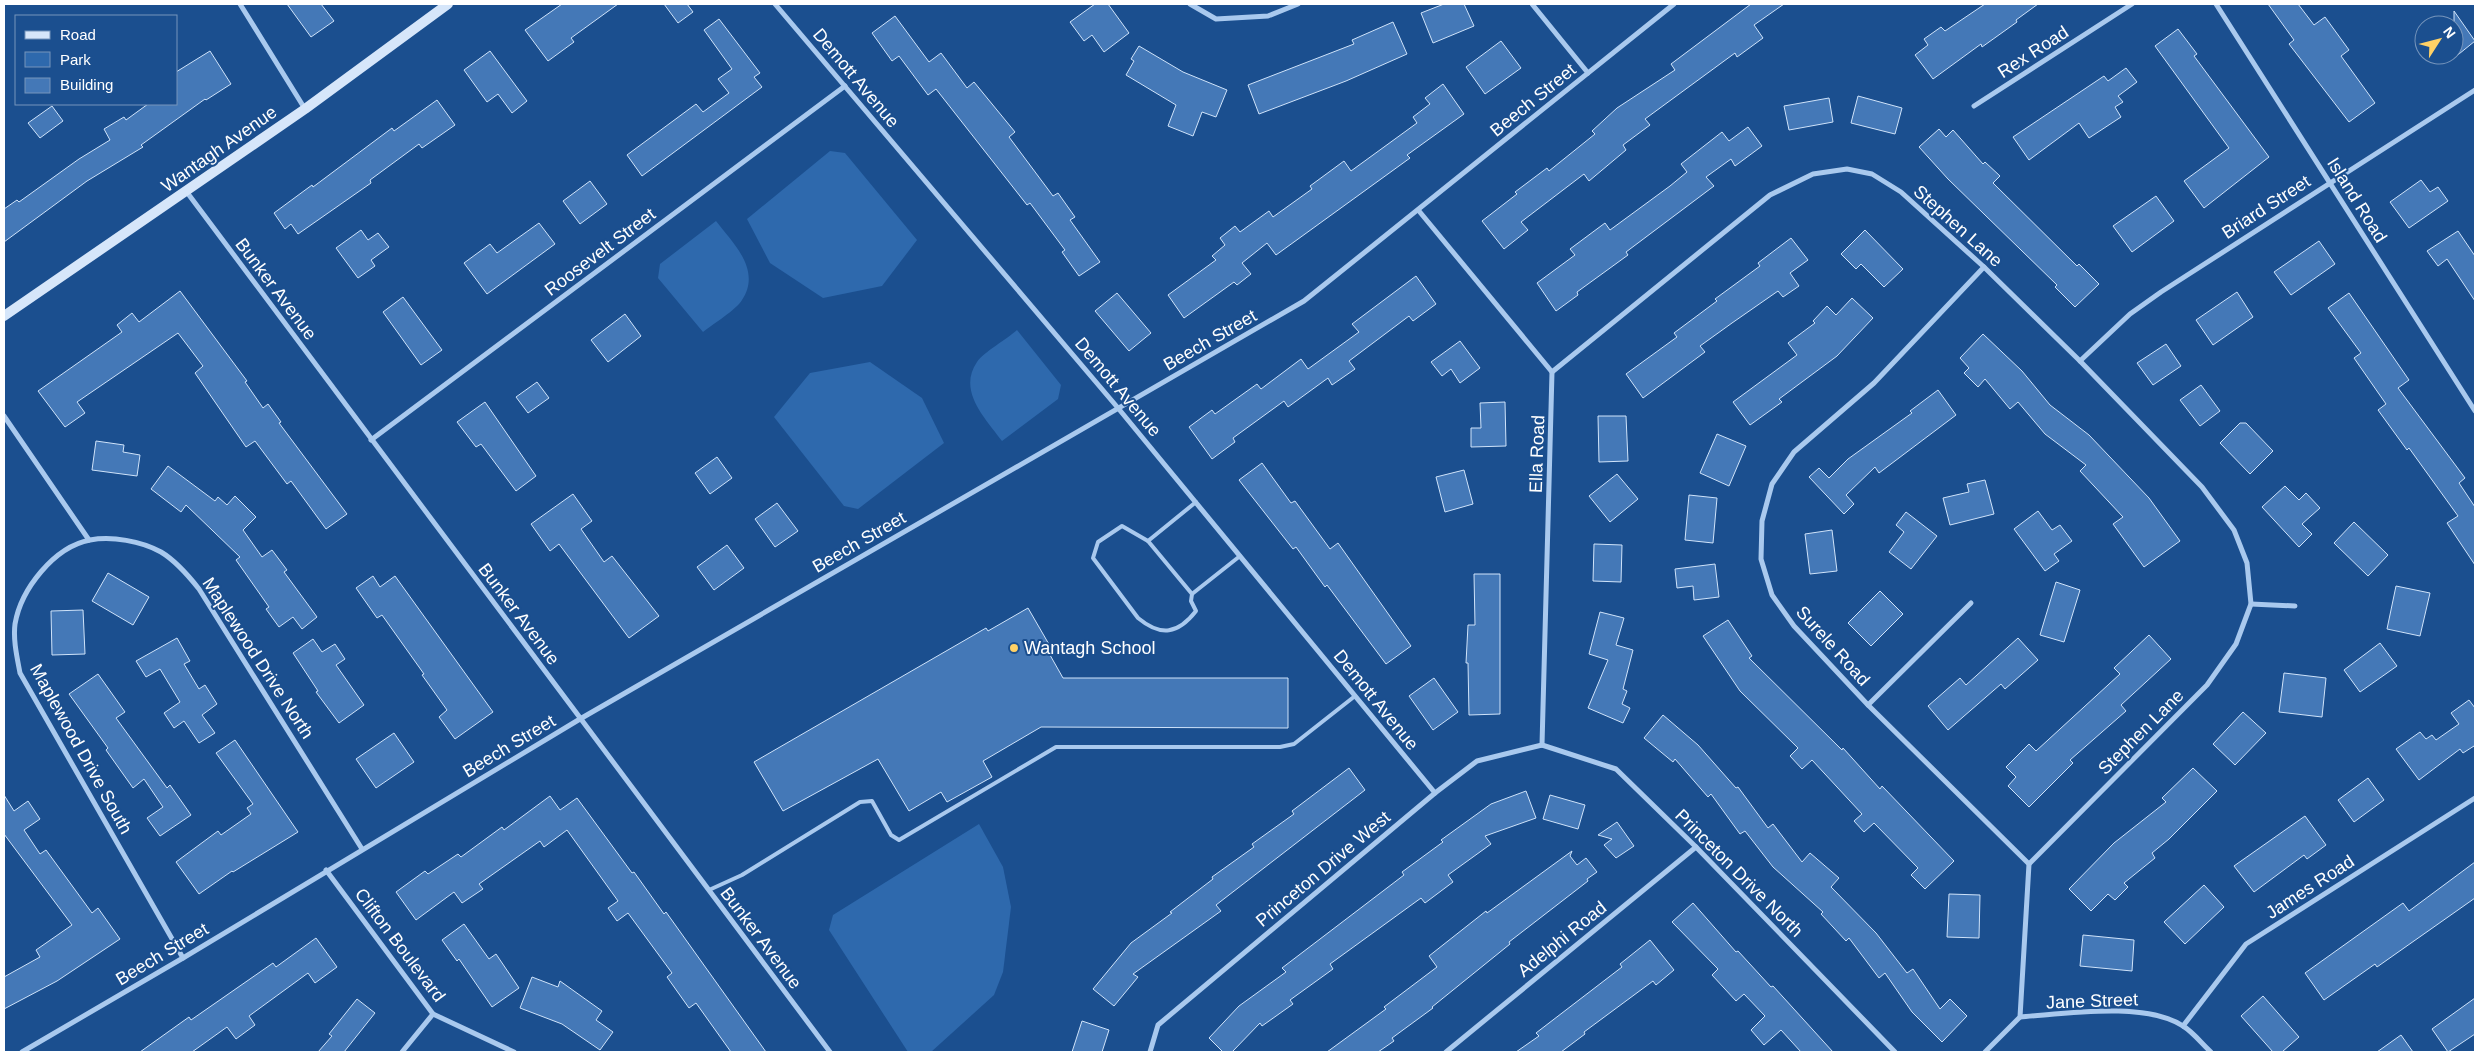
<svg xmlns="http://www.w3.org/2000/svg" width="2479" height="1056" font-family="Helvetica,sans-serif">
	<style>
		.green { fill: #2e69ad }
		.building { fill: #4478b7; stroke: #cfe3fa }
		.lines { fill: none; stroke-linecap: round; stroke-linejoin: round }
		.service { stroke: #a9c9ee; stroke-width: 4 }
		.minor { stroke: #a9c9ee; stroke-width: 5 }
		.secondary { stroke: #d6e6fa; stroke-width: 10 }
		.poi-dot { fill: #ffd166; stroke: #1b4f8f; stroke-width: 2 }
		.labels { text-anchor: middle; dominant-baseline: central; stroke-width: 4; stroke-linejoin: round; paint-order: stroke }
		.street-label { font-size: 18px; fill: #fff; stroke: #1b4f8f }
		.poi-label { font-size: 18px; fill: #fff; stroke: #1b4f8f; text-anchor: start }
	</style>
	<rect width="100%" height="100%" fill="#1b4f8f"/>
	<!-- green -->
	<g class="green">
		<path d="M830,151L845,153L917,240L882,286L823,298L770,263L747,219Z"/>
		<path d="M716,221C733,243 762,270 742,300C736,310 713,324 703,332L658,278L660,264Z"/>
		<path d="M1017,330L1061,385L1058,399L1002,441C986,419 957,391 977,362C984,352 1007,339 1017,330Z"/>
		<path d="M870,362L922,398L944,443L858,509L844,506L774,417L810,373Z"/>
		<path d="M979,824L1003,867L1011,907L1003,972L994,995L931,1052H908L829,930L833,915Z"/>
	</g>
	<!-- building -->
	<g class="building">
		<path d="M287,4H321L334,21L311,37Z"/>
		<path d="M562,4H618L571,38L574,42L548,61L525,30Z"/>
		<path d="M664,4H687L693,12L678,23Z"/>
		<path d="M1095,4H1108L1129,33L1104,52L1092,35L1084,41L1070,22Z"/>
		<path d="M1444,4H1464L1474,26L1433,43L1421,13Z"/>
		<path d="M1751,4H1784L1754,25L1763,38L1737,57L1735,53L1645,119L1650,125L1623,145L1626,150L1589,181L1584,174L1521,222L1528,230L1504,249L1482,221L1517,194L1515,192L1547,168L1549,171L1595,134L1592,131L1617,108L1675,70L1671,64Z"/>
		<path d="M1985,4H2038L2016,20L2017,22L1982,47L1981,44L1933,79L1915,55L1928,45L1924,39L1941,27L1945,31Z"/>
		<path d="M2268,4H2298L2314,25L2325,17L2349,50L2341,56L2375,103L2349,122L2289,44L2294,40Z"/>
		<path d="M2454,11L2475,41L2454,58Z"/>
		<path d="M895,16L929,62L941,53L967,88L974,82L1015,132L1009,137L1053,196L1058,193L1075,217L1070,220L1100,262L1079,276L1062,252L1065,250L1030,203L1027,205L936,89L928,95L899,56L892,61L872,33Z"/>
		<path d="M719,19L760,73L754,77L762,87L642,176L627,155L696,104L703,112L729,93L718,79L732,69L704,30Z"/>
		<path d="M1393,22L1407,54L1346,81L1259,114L1248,85L1354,44L1352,40Z"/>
		<path d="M2178,29L2197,54L2194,56L2269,157L2204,208L2184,181L2229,148L2155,46Z"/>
		<path d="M1501,41L1521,68L1485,94L1466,67Z"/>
		<path d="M1139,46L1183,72L1227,90L1216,117L1202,112L1193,136L1168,126L1176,105L1126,75L1134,61L1131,59Z"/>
		<path d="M210,51L231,84L206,100L205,99L141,145L143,147L87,181L4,242V209L17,200L19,202L79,159L110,140L104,129L124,117L126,120L148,104H176V72Z"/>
		<path d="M490,51L527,101L512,113L498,94L487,102L464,70Z"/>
		<path d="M2126,68L2137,82L2118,96L2123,102L2115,107L2121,117L2089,138L2079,123L2029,160L2013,137L2104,76L2108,81Z"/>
		<path d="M1443,84L1464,114L1407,155L1410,158L1276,255L1267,243L1242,263L1251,274L1237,285L1234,282L1184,318L1168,295L1216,260L1212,256L1225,245L1220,238L1235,226L1240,232L1269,211L1273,217L1312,189L1310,186L1344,161L1351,171L1417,123L1413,117L1430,104L1425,98Z"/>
		<path d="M1858,96L1902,108L1895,134L1851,123Z"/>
		<path d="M1829,98L1833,122L1789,130L1784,106Z"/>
		<path d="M437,100L455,125L422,148L419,144L370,180L371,183L298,234L291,224L285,229L274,213L312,185L313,187L392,128L394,131Z"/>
		<path d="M52,106L63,121L40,138L28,123Z"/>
		<path d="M1748,127L1762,146L1735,166L1731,159L1706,177L1714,186L1626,252L1628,255L1577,292L1578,295L1556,311L1537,283L1575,255L1570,249L1605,223L1610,230L1670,186L1687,172L1681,164L1722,132L1729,141Z"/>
		<path d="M1939,129L1946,137L1953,130L1983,164L1985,162L2000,176L1993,183L2077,266L2079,264L2099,284L2075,307L2055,287L2057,285L1948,179L1919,147Z"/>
		<path d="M2421,180L2430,192L2438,187L2448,201L2409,228L2390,202Z"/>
		<path d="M590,181L607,204L580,224L563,201Z"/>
		<path d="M2156,196L2174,221L2132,252L2113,226Z"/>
		<path d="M539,223L555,244L487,294L464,263L490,244L497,253Z"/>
		<path d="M361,230L368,240L378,233L389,247L371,260L375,266L358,278L336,248Z"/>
		<path d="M1865,230L1903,269L1884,287L1861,264L1856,269L1841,254Z"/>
		<path d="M2458,231L2475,256V301L2447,259L2438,266L2427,251Z"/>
		<path d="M1791,238L1808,260L1790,273L1799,286L1783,297L1778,291L1732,323L1700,346L1705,352L1643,398L1626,374L1677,337L1674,333L1717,301L1715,299L1760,266L1758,263Z"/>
		<path d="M2319,241L2335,264L2291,295L2274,272Z"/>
		<path d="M1416,276L1436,304L1413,321L1409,316L1349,361L1355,369L1332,385L1328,378L1288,407L1284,401L1233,438L1235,442L1212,459L1189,427L1212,410L1215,414L1257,384L1261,389L1301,359L1308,369L1359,332L1352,324Z"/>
		<path d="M180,291L247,381L245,382L263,408L268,404L281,422L279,423L347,514L326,529L291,481L287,484L255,441L246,447L195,373L203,366L178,333L77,402L85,413L65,427L38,391L122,332L117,325L132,313L139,322Z"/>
		<path d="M2237,292L2253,317L2213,345L2196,320Z"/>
		<path d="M1117,293L1151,333L1129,351L1095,311Z"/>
		<path d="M2349,293L2409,380L2398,388L2465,478L2459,483L2475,507V565L2447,523L2458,516L2409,448L2407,450L2378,410L2386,404L2354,358L2361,353L2328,308Z"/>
		<path d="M403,297L442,350L421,365L383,312Z"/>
		<path d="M1852,298L1873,318L1837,356L1779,399L1782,402L1750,425L1733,402L1797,355L1788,343L1815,323L1813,321L1827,306L1836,315Z"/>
		<path d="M625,314L641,336L608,362L591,340Z"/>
		<path d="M1983,334L2022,371L2050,405L2089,435L2149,498L2180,541L2144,567L2113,524L2123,517L2080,471L2086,465L2045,434L2018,402L2010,409L1985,379L1978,387L1964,373L1969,368L1960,358Z"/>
		<path d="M1460,341L1480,368L1460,383L1451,369L1442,376L1431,362Z"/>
		<path d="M2166,344L2181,366L2153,385L2137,363Z"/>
		<path d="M537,382L549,398L528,413L516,397Z"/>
		<path d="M2201,385L2220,411L2200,426L2180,400Z"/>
		<path d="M1938,390L1956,415L1879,473L1875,467L1846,495L1854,504L1844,514L1809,477L1819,468L1829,478L1848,459L1912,413L1910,411Z"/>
		<path d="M485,402L536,476L516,491L481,444L476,447L457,422Z"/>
		<path d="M1505,402L1506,446L1471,447V428H1481L1480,403Z"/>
		<path d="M1598,416H1626L1628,461L1599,462Z"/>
		<path d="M2240,423H2246L2273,451L2250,474L2220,443Z"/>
		<path d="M1717,434L1746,446L1729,486L1700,473Z"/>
		<path d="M96,441L124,445L123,452L140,455L137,476L92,470Z"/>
		<path d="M717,457L732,478L710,494L695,473Z"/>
		<path d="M1262,463L1291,503L1295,501L1330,549L1338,543L1411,646L1386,664L1327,585L1325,587L1296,547L1293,549L1239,480Z"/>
		<path d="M168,466L215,501L218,497L227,505L235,496L256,517L243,530L262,557L272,550L287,570L284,572L317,617L302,629L293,617L279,627L266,609L269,607L236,560L240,557L186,505L181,512L151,489Z"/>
		<path d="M1464,470L1473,504L1445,512L1436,477Z"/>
		<path d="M1617,474L1638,499L1610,522L1589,496Z"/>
		<path d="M1985,480L1994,514L1950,525L1943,498L1969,492L1967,484Z"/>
		<path d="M2285,486L2299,500L2306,493L2320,508L2302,524L2312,534L2299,547L2262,507Z"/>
		<path d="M573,494L592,521L581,529L604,562L612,556L659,616L629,638L559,544L550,551L531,524Z"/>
		<path d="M1689,495L1717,498L1713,543L1685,540Z"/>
		<path d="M777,503L798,531L775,547L755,519Z"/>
		<path d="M2038,511L2052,530L2060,525L2072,541L2054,554L2059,561L2045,571L2014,529Z"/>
		<path d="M1906,512L1937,536L1911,569L1889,552L1904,532L1896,525Z"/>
		<path d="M2354,522L2388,555L2368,576L2334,543Z"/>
		<path d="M1832,530L1837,571L1810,574L1805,534Z"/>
		<path d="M1594,544L1622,545L1621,582L1593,581Z"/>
		<path d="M727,545L744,568L714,590L697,567Z"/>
		<path d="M1715,564L1719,597L1694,600L1693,586L1677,588L1675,569Z"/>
		<path d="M108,573L149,597L133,625L92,601Z"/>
		<path d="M1474,574H1500V714L1469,715L1468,663H1466L1468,625H1475Z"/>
		<path d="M373,576L380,587L395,576L493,712L455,739L439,717L447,710L422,675L424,674L382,615L377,618L356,588Z"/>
		<path d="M2056,582L2080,590L2064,642L2040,635Z"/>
		<path d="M2396,586L2430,593L2420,636L2387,629Z"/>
		<path d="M1880,591L1903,614L1871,646L1848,623Z"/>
		<path d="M1028,608L1054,653L1050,655L1063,678H1288V728L1041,727L983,761L992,777L947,802L941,792L909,811L878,759L783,811L754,762L986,628L988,631Z"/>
		<path d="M83,610L85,654L52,655L51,611Z"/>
		<path d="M1600,612L1624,618L1616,645L1633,650L1623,689L1627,691L1622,704L1630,708L1623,723L1588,708L1608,660L1589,654Z"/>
		<path d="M1728,620L1752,656L1749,658L1842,750L1843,748L1880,789L1882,786L1954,861L1925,889L1911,875L1918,868L1874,823L1864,832L1854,821L1862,814L1812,760L1802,769L1790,756L1798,748L1740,691L1703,636Z"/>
		<path d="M2149,635L2171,659L2121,705L2126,711L2070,760L2073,763L2029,807L2008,786L2016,777L2006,767L2029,744L2036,751L2120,674L2114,668Z"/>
		<path d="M177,638L190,661L184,664L199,689L205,685L217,704L202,715L215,733L199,743L184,721L174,728L164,713L180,702L160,669L146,677L136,661Z"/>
		<path d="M2018,638L2038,660L2005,689L2001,684L1948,730L1928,706L1960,678L1966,685Z"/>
		<path d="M313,639L322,652L335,644L345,659L336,665L364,705L339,723L316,692L318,691L293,653Z"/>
		<path d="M2380,643L2397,666L2360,692L2344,670Z"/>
		<path d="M2284,673L2326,678L2322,717L2279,712Z"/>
		<path d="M98,674L125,712L116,718L167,788L170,785L191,815L160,836L147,818L163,807L144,779L133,788L106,750L108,748L69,694Z"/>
		<path d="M1434,678L1458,712L1433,730L1409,696Z"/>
		<path d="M2469,700L2475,708V748L2474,746L2463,753L2460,749L2419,780L2396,749L2420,732L2426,739L2432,735L2436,740L2459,724L2451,713Z"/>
		<path d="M2243,712L2266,733L2235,765L2213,744Z"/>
		<path d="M1663,715L1698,745L1736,788L1738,787L1768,828L1773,824L1802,862L1810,853L1839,878L1831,887L1876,933L1907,973L1913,969L1940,1009L1950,999L1967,1016L1942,1042L1912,1012L1885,973L1879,978L1849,938L1846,941L1821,914L1823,912L1773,867L1745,831L1740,834L1711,794L1708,797L1675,759L1673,762L1644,738Z"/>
		<path d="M394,733L414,762L376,788L356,759Z"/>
		<path d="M235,740L298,832L233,872L232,871L199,894L176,862L218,831L221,835L251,814L247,808L253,804L216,753Z"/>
		<path d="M1349,768L1365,790L1216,905L1221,911L1133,974L1138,977L1114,1006L1093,989L1131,943L1172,913L1170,912L1213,879L1212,877L1254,847L1252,844L1294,814L1292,811Z"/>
		<path d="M2193,768L2217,791L2169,839L2152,853L2155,858L2124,883L2128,887L2115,900L2108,894L2091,911L2069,889L2114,843L2166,802L2162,798Z"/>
		<path d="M2368,778L2384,800L2354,822L2338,800Z"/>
		<path d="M1526,791L1536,818L1485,836L1491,844L1448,875L1453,882L1425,903L1421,898L1330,964L1333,969L1290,1000L1293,1004L1262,1026L1260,1023L1232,1052H1223L1209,1038L1239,1006L1286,972L1282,968L1404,875L1402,872L1443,842L1441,840L1491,804Z"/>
		<path d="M4,795L14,811L28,801L40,819L24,830L40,854L46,850L92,913L98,908L120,939L57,981L4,1009V977L40,957L36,950L72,925L4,834Z"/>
		<path d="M1550,795L1585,805L1578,829L1543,819Z"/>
		<path d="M550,796L560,810L577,798L632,873L634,872L664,914L666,912L766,1052H731L696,1003L689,1008L667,977L672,973L628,913L617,921L608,908L618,901L567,830L544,847L540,841L479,884L483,889L462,903L454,892L416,920L396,892L425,871L428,874L458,854L461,857L502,827L504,830Z"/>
		<path d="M2305,816L2326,845L2307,859L2304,855L2254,892L2234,866Z"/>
		<path d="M1617,822L1634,846L1616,858L1604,845L1612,839L1598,835Z"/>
		<path d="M1572,851L1570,856L1577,865L1586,858L1597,872L1587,879L1588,881L1509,942L1510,944L1432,1007L1433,1008L1392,1038L1394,1041L1378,1052H1327L1386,1009L1384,1007L1437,967L1429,956L1486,911L1487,913Z"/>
		<path d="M2475,862V898L2377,967L2375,964L2324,1000L2305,973L2403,903L2409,911Z"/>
		<path d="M2204,885L2224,907L2185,944L2164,922Z"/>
		<path d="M1949,894L1980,895L1979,938L1947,937Z"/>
		<path d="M1693,903L1736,952L1738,951L1771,987L1773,986L1833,1052H1801L1781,1030L1764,1045L1751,1030L1765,1016L1744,994L1736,1001L1712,975L1718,969L1672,922Z"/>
		<path d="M464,924L489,959L496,954L519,988L492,1007L459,959L457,961L442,940Z"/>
		<path d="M2083,935L2134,940L2132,971L2080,966Z"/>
		<path d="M316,938L337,967L315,983L308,973L249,1016L255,1025L236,1039L227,1027L192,1052H140L189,1017L191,1020L273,963L276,967Z"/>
		<path d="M1650,940L1674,970L1656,985L1653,981L1584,1032L1585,1034L1561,1052H1516L1539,1036L1536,1033L1622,967L1620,964Z"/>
		<path d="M532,977L558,987L560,981L602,1011L596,1020L613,1032L600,1050L562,1024L520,1008Z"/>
		<path d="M2263,996L2299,1037L2282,1052H2273L2241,1016Z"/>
		<path d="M2475,998V1034L2448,1052L2432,1029Z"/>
		<path d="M357,999L375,1013L344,1052H318L332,1036L329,1034Z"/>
		<path d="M1082,1021L1109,1030L1102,1052H1072Z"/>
		<path d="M2401,1035L2413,1052H2377Z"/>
	</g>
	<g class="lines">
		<!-- service -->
		<g class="service">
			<path d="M1122,526L1148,541L1192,594L1191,601L1196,611C1178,634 1161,637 1138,618L1093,558L1098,542Z"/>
			<path d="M1148,541L1196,502"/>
			<path d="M1192,594L1240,556"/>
			<path d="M709,890L742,875L860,802L872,801L891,835L899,840L1056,747H1280L1294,744L1355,696"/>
		</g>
		<!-- minor -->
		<g class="minor">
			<path d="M240,4L305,109"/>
			<path d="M775,4L1118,408L1435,793"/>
			<path d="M1190,4L1216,19L1268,16L1298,4"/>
			<path d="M1532,4L1588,73"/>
			<path d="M2216,4L2475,411"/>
			<path d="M1974,106L2132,4"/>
			<path d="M186,191L830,1052"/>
			<path d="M1419,211L1552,372L1542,745"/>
			<path d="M1984,267L1874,383L1794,452L1772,484L1762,521L1761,559L1772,595L1794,626L1868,705L2029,864L2020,1017L1985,1052"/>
			<path d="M2080,361L2130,314L2161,292L2475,90"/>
			<path d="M1552,372L1770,195L1813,174L1847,169L1872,174L1901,192L1984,267L2080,361L2202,487L2234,530L2247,563L2251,604L2236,644L2207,685L2029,864"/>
			<path d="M4,416L89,540"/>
			<path d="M371,440L845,86"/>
			<path d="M2251,604L2295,606"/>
			<path d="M1868,705L1971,603"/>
			<path d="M1542,745L1616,769L1696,847L1895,1052"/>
			<path d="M326,870L433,1014L514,1052"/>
			<path d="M183,958L20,673C17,657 13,640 15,624C21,589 54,547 90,540C112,536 141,541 161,552C176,561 188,575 199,589L362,849"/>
			<path d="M2020,1017C2064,1014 2145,1001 2183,1026C2193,1032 2202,1044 2211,1052"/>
			<path d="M2183,1026L2246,944L2475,798"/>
			<path d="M22,1052L183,958L580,719L1304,301L1674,4"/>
			<path d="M402,1052L433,1014"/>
			<path d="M1150,1052L1158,1025L1435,793L1477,761L1542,745"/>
			<path d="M1446,1052L1696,847"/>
		</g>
		<!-- secondary -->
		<path class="secondary" d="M4,316L305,109L448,4"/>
	</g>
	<!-- markers -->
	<circle class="poi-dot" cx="1014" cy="648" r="5"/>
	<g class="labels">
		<!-- street labels -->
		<g class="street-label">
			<text transform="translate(2033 52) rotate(-33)">Rex Road</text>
			<text transform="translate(856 78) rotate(50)">Demott Avenue</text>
			<text transform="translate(1533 100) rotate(-39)">Beech Street</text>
			<text transform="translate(219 149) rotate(-35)">Wantagh Avenue</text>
			<text transform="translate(2357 200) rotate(58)">Island Road</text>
			<text transform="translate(2266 207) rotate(-33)">Briard Street</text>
			<text transform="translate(1958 226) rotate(42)">Stephen Lane</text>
			<text transform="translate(600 252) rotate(-37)">Roosevelt Street</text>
			<text transform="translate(276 289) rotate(53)">Bunker Avenue</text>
			<text transform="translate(1210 340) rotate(-30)">Beech Street</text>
			<text transform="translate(1118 387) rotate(50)">Demott Avenue</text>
			<text transform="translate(1537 454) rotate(-88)">Ella Road</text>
			<text transform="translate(859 542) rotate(-30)">Beech Street</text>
			<text transform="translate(519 614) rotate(53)">Bunker Avenue</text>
			<text transform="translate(1833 646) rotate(48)">Surele Road</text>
			<text transform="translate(258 658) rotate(57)">Maplewood Drive North</text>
			<text transform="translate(1376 700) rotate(51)">Demott Avenue</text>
			<text transform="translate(2141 732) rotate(-45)">Stephen Lane</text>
			<text transform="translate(509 746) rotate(-31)">Beech Street</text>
			<text transform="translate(81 749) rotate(61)">Maplewood Drive South</text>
			<text transform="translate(1323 869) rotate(-40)">Princeton Drive West</text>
			<text transform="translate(1739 873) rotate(45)">Princeton Drive North</text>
			<text transform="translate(2310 887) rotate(-33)">James Road</text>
			<text transform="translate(761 938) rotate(53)">Bunker Avenue</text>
			<text transform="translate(1562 939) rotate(-39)">Adelphi Road</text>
			<text transform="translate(400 945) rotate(53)">Clifton Boulevard</text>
			<text transform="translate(162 954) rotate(-31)">Beech Street</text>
			<text transform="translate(2092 1001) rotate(-2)">Jane Street</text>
		</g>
		<!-- poi labels -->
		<g class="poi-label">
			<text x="1024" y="648">Wantagh School</text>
		</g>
	</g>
	<!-- border -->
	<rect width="2479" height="1056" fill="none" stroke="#ffffff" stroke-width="10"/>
	<!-- legend -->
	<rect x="15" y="15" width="162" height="90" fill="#1b4f8f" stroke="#7695bc"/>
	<rect x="25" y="31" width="25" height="8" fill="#d6e6fa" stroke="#7695bc"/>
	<text x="60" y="40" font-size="15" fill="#ffffff">Road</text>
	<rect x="25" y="52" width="25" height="15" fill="#2e69ad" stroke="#7695bc"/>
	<text x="60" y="65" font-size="15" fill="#ffffff">Park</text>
	<rect x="25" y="78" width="25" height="15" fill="#4478b7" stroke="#7695bc"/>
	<text x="60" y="90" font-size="15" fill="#ffffff">Building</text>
	<!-- north arrow -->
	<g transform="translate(2439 40) rotate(54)"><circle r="24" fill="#1b4f8f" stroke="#7695bc"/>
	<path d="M0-4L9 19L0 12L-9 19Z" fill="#ffd166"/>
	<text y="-8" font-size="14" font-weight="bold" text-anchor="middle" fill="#ffffff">N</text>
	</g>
</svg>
